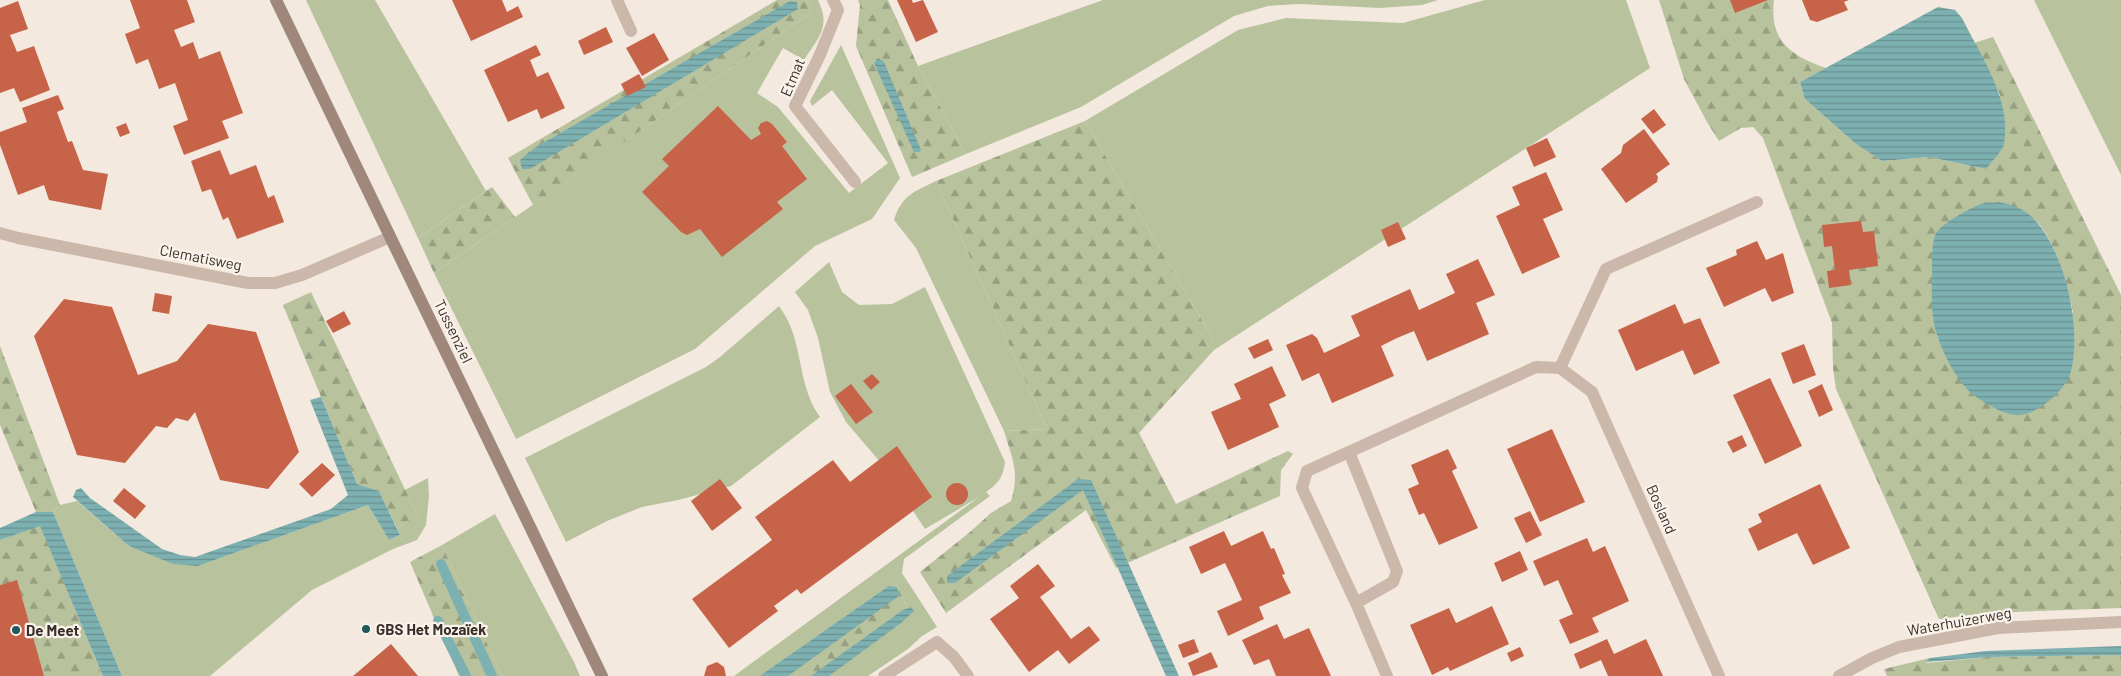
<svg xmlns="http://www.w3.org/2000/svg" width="2121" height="676" font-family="Barlow,sans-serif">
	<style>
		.grass { fill: #b8c39e }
		.forest { fill: url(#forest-firs); fill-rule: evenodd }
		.water { fill: url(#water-rules) }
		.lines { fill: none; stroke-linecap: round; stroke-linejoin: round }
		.stream { stroke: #7db0b1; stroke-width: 10 }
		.building { fill: #c76348 }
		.street { stroke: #ccb8aa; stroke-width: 12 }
		.secondary { stroke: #a0877b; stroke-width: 12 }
		.poi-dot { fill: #1e595c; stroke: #faf3eb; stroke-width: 2 }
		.labels { text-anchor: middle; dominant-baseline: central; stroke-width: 4.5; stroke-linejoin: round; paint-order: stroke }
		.street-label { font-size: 15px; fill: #392e2a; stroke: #faf3eb }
		.poi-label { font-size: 15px; font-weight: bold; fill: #392e2a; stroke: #faf3eb; text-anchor: start }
	</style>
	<defs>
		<pattern id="forest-firs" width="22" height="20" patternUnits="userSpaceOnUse" patternTransform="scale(1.25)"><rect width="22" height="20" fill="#b8c39e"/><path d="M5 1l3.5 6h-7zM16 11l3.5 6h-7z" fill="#979f81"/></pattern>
		<pattern id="water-rules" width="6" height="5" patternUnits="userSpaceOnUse" patternTransform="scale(1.25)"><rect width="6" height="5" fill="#7db0b1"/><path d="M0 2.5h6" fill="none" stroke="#679090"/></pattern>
	</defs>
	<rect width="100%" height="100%" fill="#f3e9de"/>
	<!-- grass -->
	<g class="grass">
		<path d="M306,0H375L486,191L418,238Z"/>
		<path d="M806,0H818C831,28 819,36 804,60L783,48L757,93L778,107L849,193L888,163L832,90L812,106L810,101L841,45L900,178L872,219L815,246L695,349L516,439L434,273L812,12Z"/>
		<path d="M1103,0H1438L1422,5L1380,8L1299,4L1268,6L1234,16L1081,107L966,154L918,66Z"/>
		<path d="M1485,0H1626L1650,68L1214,350V341L1085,121L1238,30L1286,18L1403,23Z"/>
		<path d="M2034,0H2121V175Z"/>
		<path d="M936,181L1047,429L1004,431L916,248L894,220C902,195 914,192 936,181Z"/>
		<path d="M829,262L842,292L859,305L892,304L925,287L1005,462C1003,477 999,483 986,492L990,496L904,559L902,573L937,627L922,636L908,649L868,676H822L909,613L897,585L776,676H734L979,497L925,529L881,463L846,422L830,392L818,338L808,310L795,292Z"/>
		<path d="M779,306C801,336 797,366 810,399C812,405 816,411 820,417L731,486L678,500L642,507L607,521L566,542L525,458L706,367L720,357Z"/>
		<path d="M428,478L429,496L426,525L417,540L393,549L312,590L210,676H122L53,512L60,505L77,501L129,546L198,566L368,505L389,540L400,535L397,528L408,521H420L405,490Z"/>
		<path d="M495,514L574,662L580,676H502L442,545Z"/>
	</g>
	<!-- forest -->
	<g class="forest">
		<path d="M777,0H806L812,12L533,205L508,158Z"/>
		<path d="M858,0H888L918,66L966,154L912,177L856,46L860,5Z"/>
		<path d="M1659,0H1774C1769,41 1791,56 1826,68L1800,82L1805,99L1856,144L1882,161L1929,157L1986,169L2000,95L1974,43L1993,37L2121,295V608L1986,613L1939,619L1836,389L1833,368L1832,323L1763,138L1753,127L1741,128L1719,141L1707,122L1684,79ZM1984,203C1994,207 2028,214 2035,220C2053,234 2069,290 2073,312L1988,404L1967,388L1947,358L1937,336L1932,300V250L1953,219Z"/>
		<path d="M1085,121L1214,341V350L1139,433L1176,504L1288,451L1293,454L1281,470L1280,496L1116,568L1086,510L946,613L920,572L970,532L991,513L1011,501C1020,472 1012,458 1004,431L1047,429L936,181Z"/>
		<path d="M492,187L515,217L434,273L418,238Z"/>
		<path d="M311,292L420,521H408L397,528L379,491L357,484L283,305Z"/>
		<path d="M0,346L60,505L53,512H36L0,425Z"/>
		<path d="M40,525L103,676H44L16,581L0,585V540Z"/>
		<path d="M442,545L502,676H459L410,562Z"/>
		<path d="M897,585L909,613L822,676H771Z"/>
		<path d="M2121,655V676H1887L1884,669L1930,658L1926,663L1989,657Z"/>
	</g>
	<!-- water -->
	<g class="water">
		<path d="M790,1L797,2L798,9L530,169H522L520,160L536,147Z"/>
		<path d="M1938,7L1955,10L1962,18C1981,57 2012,99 2004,144C2002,152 1991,162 1986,169L1929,157L1882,161L1856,144L1805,99L1800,82Z"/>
		<path d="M878,58L884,62L921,150L919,152H914L874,63Z"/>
		<path d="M1999,202C2013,205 2025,209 2035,220C2066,254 2084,334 2069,378C2067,382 2063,386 2060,390C2051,401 2034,414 2019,415C2004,416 1976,399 1966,388C1954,374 1944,355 1938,338C1930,318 1932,292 1932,271C1932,259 1931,245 1936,233C1941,224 1973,206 1984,203C1988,202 1994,203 1999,202Z"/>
		<path d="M321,397L357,484L379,491L400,535L389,540L368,505L198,566L173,564L129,546L73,497L76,490L81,488L90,498L162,549L180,555L195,557L331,509L348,495L310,400Z"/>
		<path d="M1078,479L1091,480L1179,676H1166L1083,490L955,583H947V576Z"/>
		<path d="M36,512H53L122,676H103L40,526L0,540V528Z"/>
		<path d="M889,586L897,587L899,596L788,676H760Z"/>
		<path d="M911,607L914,611L901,623L829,676H811L903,610Z"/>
		<path d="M2121,646V655L1989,657L1926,662L1930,658L1986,651Z"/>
	</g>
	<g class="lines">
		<!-- stream -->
		<g class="stream">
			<path d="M441,564L492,676"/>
			<path d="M438,621L466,676"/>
		</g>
	</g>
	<!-- building -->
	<g class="building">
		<path d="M130,0H187L195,22L174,30L181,47L193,42L199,59L220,51L243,113L222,121L229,138L184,155L173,126L188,120L175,83L159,89L148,59L136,64L125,34L140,28Z"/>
		<path d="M452,0H502L507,12L518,6L523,17L471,41Z"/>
		<path d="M897,0H912L913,3L923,0L938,32L916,42Z"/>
		<path d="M1730,0H1768L1735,13Z"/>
		<path d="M1802,0H1849L1844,2L1848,10L1817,22L1810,20Z"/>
		<path d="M18,1L28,29L10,35L17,52L34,46L50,90L20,102L14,88L0,93V8Z"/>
		<path d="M606,27L613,42L584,55L578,41Z"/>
		<path d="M654,33L669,60L642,76L626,48Z"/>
		<path d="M536,45L541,55L530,60L537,77L548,72L565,108L541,119L537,109L508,122L484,70Z"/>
		<path d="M639,74L646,87L627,96L621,84Z"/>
		<path d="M58,95L64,109L57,112L68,142L72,141L83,170L108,174L101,210L49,200L44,185L18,195L7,164L0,145V132L27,122L22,108Z"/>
		<path d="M718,106L751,140L761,134L758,128L761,123L767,121L772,124L787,142L782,146L807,179L777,202L783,209L722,257L700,229L687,235L681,232L642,192L669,166L662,159Z"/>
		<path d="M1654,109L1666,125L1653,134L1641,119Z"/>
		<path d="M126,123L130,133L120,137L116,127Z"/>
		<path d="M1644,129L1670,164L1656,174L1658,177L1657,182L1626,203L1601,169L1621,153L1623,145Z"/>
		<path d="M1547,138L1556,157L1534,167L1526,148Z"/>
		<path d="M220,150L230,175L256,165L268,198L274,195L284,222L237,239L228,217L223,220L211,189L202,192L191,161Z"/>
		<path d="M1546,172L1563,210L1543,219L1560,257L1522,274L1496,216L1520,205L1512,187Z"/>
		<path d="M1861,221L1863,232L1874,231L1878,266L1849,270L1851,285L1829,288L1827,271L1835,270L1832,246L1824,247L1822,225Z"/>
		<path d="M1398,222L1406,239L1388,247L1381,230Z"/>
		<path d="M1757,241L1766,260L1783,253L1794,293L1772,302L1765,288L1724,307L1706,268L1737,255L1736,250Z"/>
		<path d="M1478,259L1495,295L1476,303L1489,334L1427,361L1414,331L1397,338L1381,346L1394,376L1332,403L1319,373L1302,381L1286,345L1312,334L1317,338L1324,353L1360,336L1351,316L1410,289L1419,310L1455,293L1446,274Z"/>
		<path d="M155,293L172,296L169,314L152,311Z"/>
		<path d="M64,299L112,307L138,375L177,361L208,324L256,332L299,452L268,489L220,480L195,412L188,421L176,418L167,428L156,426L125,463L77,455L34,336Z"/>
		<path d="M1675,304L1684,324L1700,318L1720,363L1694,375L1683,350L1636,371L1618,330Z"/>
		<path d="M344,311L351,324L333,333L326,321Z"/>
		<path d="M1268,339L1273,350L1254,359L1248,348Z"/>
		<path d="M1804,344L1816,375L1793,384L1781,353Z"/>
		<path d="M1272,366L1286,396L1269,404L1279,427L1228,450L1211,412L1241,399L1234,384Z"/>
		<path d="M872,374L880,382L871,390L863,381Z"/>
		<path d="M1770,378L1802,446L1765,464L1733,395Z"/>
		<path d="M851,384L873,412L856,424L835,396Z"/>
		<path d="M1822,384L1833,410L1819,417L1808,391Z"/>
		<path d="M1552,429L1585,502L1540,522L1507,449Z"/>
		<path d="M1742,435L1747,446L1733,453L1727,442Z"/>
		<path d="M897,446L932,497L801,594L797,589L774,606L778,611L729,648L692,599L772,540L755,517L833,460L850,482Z"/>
		<path d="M1448,449L1457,468L1452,471L1478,528L1439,545L1424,513L1419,515L1408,489L1419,484L1411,465Z"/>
		<path d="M322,463L335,475L312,497L299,484Z"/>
		<path d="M720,479L742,508L712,531L691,501Z"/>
		<circle cx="957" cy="494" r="11"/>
		<path d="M1820,484L1850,548L1813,565L1797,533L1758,551L1748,529L1762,522L1758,514Z"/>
		<path d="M124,488L146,506L135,519L113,501Z"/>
		<path d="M1530,511L1542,535L1526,543L1514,518Z"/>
		<path d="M1224,531L1231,546L1263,531L1271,549L1274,548L1285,574L1282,575L1291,593L1259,607L1264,619L1228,636L1217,611L1242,600L1234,582L1225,563L1201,574L1189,547Z"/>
		<path d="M1587,538L1593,552L1605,546L1629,601L1592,618L1599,632L1570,644L1559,620L1573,614L1558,580L1544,586L1533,561Z"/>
		<path d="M1520,551L1528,570L1502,582L1494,563Z"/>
		<path d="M1038,564L1055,586L1040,597L1071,639L1089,626L1100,640L1069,664L1058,650L1029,672L990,619L1019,598L1010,586Z"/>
		<path d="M17,580L44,676H0V585Z"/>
		<path d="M1492,606L1509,644L1450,671L1448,667L1432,675L1410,625L1449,608L1456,623Z"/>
		<path d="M1277,624L1284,639L1309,628L1331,676H1276L1269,659L1254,665L1242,640Z"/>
		<path d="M1194,639L1199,652L1183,658L1178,645Z"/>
		<path d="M1607,639L1614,654L1646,639L1663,676H1608L1601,660L1580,669L1574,654Z"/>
		<path d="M391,644L418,676H353Z"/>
		<path d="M1520,647L1524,656L1511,662L1507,653Z"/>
		<path d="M1211,652L1218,667L1193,676L1188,663Z"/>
		<path d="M717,662L724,667L726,676H704L707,666Z"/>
	</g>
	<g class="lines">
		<!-- street -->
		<g class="street">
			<path d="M617,0L631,31"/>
			<path d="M833,0L838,10L819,57L795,106L855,182"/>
			<path d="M0,233L18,238L248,283H275L302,275L390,237"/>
			<path d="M1560,368L1606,269L1757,202"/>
			<path d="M1349,452L1397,571L1393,582L1356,603"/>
			<path d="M884,676L937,642L954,657L968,676"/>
			<path d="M1387,676L1356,603L1302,488L1307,471L1536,367L1560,368L1592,392L1719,676"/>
			<path d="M1839,676L1872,658L1899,647L1998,628L2121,622"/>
		</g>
		<!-- secondary -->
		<path class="secondary" d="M276,0L602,676"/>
	</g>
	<!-- markers -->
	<g class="poi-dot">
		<circle cx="366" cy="629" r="5"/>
		<circle cx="16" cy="630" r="5"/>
	</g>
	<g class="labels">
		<!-- street labels -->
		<g class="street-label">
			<text transform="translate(792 77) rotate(-67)">Etmat</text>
			<text transform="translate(201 257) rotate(11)">Clematisweg</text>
			<text transform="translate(454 331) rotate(64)">Tussenziel</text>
			<text transform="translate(1662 509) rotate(66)">Bosland</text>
			<text transform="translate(1959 621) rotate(-10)">Waterhuizerweg</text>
		</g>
		<!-- poi labels -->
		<g class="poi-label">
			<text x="376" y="629">GBS Het Mozaïek</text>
			<text x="26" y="630">De Meet</text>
		</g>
	</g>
</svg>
